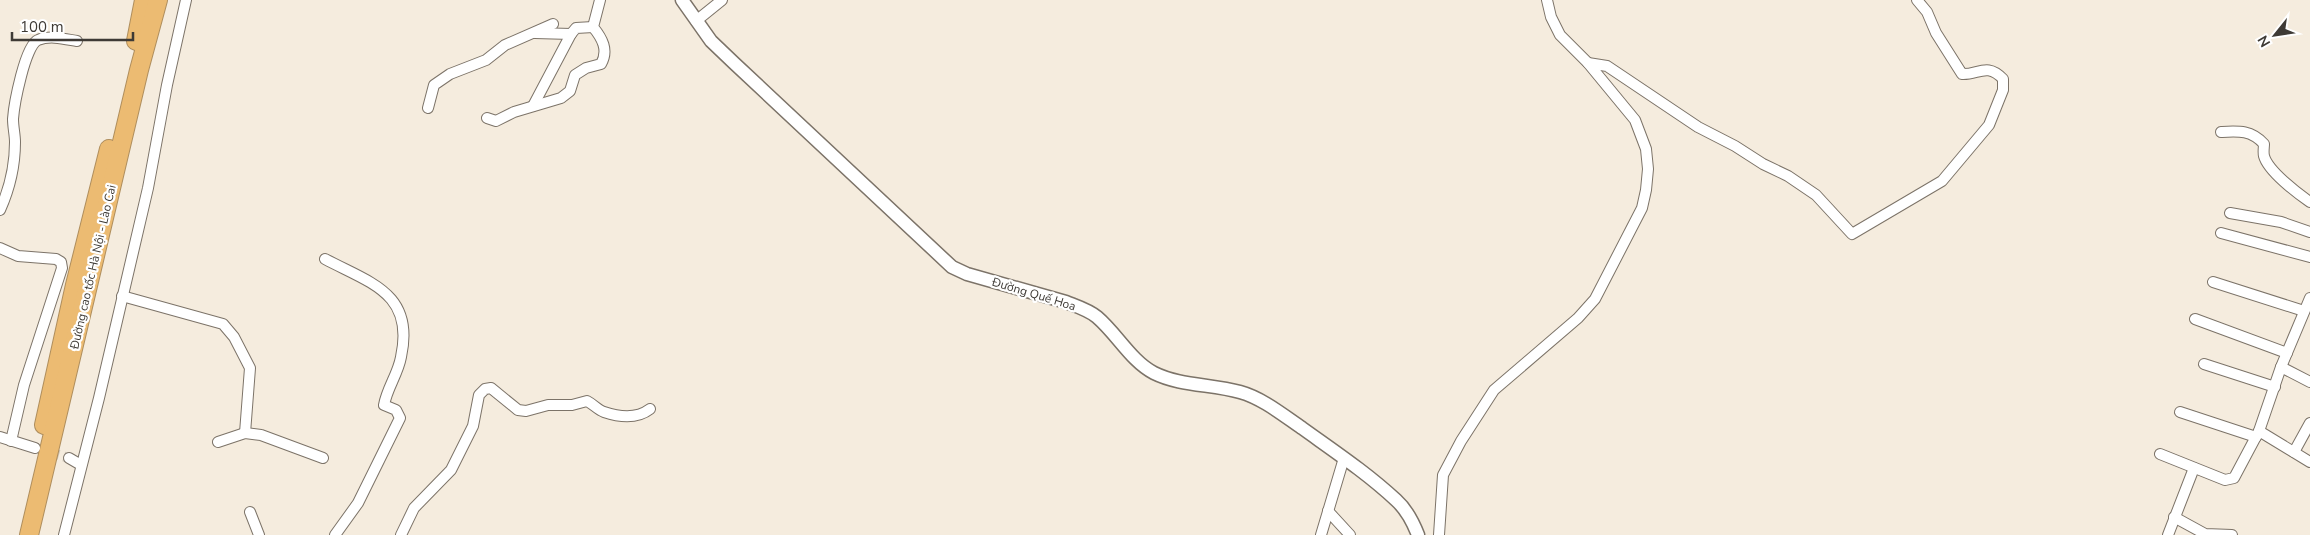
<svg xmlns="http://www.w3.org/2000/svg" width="2310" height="535" font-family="'Nunito Sans',sans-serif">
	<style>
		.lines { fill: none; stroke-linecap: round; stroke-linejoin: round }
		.minor-tunnel { stroke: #d0c8bc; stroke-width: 10; stroke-dasharray: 10 5; stroke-linecap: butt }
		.minor-casing { stroke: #7c7368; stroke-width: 12 }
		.tertiary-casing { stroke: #7c7368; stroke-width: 15 }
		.motorway-casing { stroke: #af8e5d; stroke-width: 20 }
		.minor { stroke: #fff; stroke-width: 10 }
		.tertiary { stroke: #fff; stroke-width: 12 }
		.motorway { stroke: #ecbb72; stroke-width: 18 }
		.labels { text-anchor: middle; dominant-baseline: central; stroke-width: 4.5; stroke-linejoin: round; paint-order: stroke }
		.street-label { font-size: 12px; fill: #3e3a35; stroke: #fff }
	</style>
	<rect width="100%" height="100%" fill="#f5ecde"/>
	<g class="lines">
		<!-- minor-tunnel -->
		<path class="minor-tunnel" d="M35,448L69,458"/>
		<!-- minor casing -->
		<g class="minor-casing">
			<g id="minor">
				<path d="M696,21L722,0"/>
				<path d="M535,33L571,34"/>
				<path d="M1588,63L1607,66L1698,127L1735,146L1763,164L1788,176L1816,195L1852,234L1942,181L1989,125L2003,90V79C1987,62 1978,75 1962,74L1936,33L1927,12L1917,0"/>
				<path d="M533,106L571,34L576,28L593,27"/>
				<path d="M428,108L434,85L450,74L486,60L505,45L553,24"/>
				<path d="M487,118L496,121L514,112L561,98L570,91L575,75L586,68L601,64C609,50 602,38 593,27L600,0"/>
				<path d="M2221,132C2239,131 2251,130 2264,144C2264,147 2263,152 2264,156C2268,171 2297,193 2310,202"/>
				<path d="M0,210C9,190 15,165 15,142C15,135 13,127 13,119C14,105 25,45 38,40C50,35 65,39 77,41"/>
				<path d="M2230,213L2281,222L2310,232"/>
				<path d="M2221,233L2310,257"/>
				<path d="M0,248L18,256L56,259L61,262L62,268L24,385L11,441"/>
				<path d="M325,259C370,283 415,293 401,357C398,374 387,388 384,405L396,410L400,418L358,503L335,535"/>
				<path d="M2213,282L2304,311"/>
				<path d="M122,296L223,324L234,337L250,368L245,433"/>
				<path d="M2195,319L2287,353"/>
				<path d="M2204,364L2275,387"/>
				<path d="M2281,367L2310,382"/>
				<path d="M2180,412L2256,437"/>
				<path d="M2259,431L2310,462"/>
				<path d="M0,437L35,448"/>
				<path d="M218,442L245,433L261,435L323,458"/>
				<path d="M2294,452L2310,423"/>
				<path d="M2160,454L2225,480L2234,478L2259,431L2281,367L2310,298"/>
				<path d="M69,458L81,465"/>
				<path d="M1328,511L1350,535"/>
				<path d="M250,512L259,535"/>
				<path d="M2174,517L2205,534L2232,535"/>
				<path d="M64,535L99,398L148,188L167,85L186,0"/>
				<path d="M401,535L414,508L451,470L473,426L479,395L485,389L491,388L518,410L526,411L548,405H572L587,401C593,404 598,410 604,412C619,417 637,419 650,409"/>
				<path d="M1321,535L1344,458"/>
				<path d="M1439,535L1443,475L1461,441L1494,390L1578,318L1595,299L1642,208L1646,190L1648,169L1646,149L1635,120L1588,63L1560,35L1551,17L1547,0"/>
				<path d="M2168,535L2194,468"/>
			</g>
		</g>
		<!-- tertiary casing -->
		<g class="tertiary-casing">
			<path id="tertiary" d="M682,0L711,41L734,63L952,267L967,274L1066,302C1076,306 1089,310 1097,317C1117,334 1131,361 1154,373C1180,386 1212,384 1240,392C1262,398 1283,415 1302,428C1334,451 1367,473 1396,500C1406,509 1413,522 1418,535"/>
		</g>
		<!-- motorway casing -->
		<g class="motorway-casing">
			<g id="motorway">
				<path d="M136,41L144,0"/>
				<path d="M44,425L75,285L109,149"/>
				<path d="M29,535L139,70L158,0"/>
			</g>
		</g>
		<!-- minor -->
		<use href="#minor" class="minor"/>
		<!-- tertiary -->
		<use href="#tertiary" class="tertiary"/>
		<!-- motorway -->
		<use href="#motorway" class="motorway"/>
	</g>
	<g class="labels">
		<!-- street labels -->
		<g class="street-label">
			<text transform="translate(93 267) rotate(-77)">Đường cao tốc Hà Nội - Lào Cai</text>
			<text transform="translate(1034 294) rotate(17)">Đường Quế Hoa</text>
		</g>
	</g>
	<!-- north arrow -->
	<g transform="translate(2275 35) rotate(240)" stroke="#ffffff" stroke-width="4" paint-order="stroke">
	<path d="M0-4L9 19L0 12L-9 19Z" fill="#3e3a35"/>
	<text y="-8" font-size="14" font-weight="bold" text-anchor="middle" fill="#3e3a35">N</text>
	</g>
	<!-- scale -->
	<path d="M12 32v8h121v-8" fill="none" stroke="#3e3a35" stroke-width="2.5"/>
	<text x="20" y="32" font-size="15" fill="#3e3a35" stroke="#ffffff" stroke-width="4" paint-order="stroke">100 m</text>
</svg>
